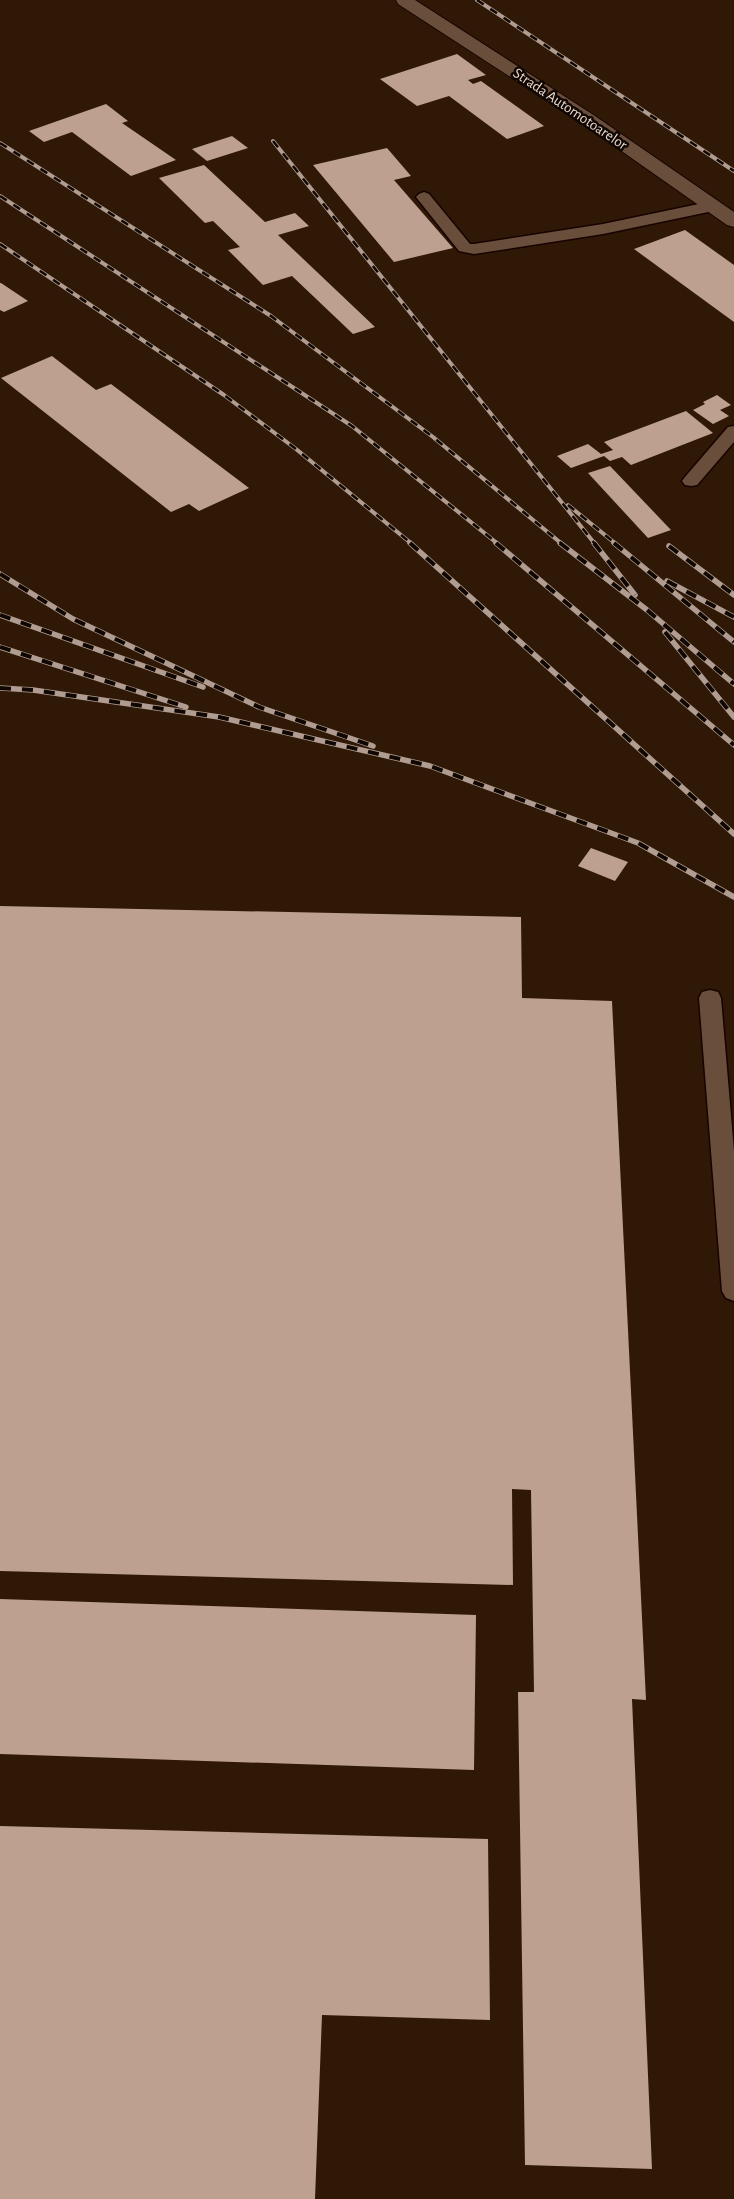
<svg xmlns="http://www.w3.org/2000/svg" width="734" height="2199" font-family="'Alegreya Sans',sans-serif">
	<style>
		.building { fill: #bda08f }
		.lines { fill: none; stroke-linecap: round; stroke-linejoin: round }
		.lane-casing { stroke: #170300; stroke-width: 3 }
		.street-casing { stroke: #170300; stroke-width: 2 }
		.lane { fill: #6a4e3c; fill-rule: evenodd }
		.street { fill: #6a4e3c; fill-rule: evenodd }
		.rail-far1-casing { stroke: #b09c90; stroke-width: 4 }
		.rail-casing { stroke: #b09c90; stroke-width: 5.5 }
		.rail-far1 { stroke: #100602; stroke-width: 2.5; stroke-dasharray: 8; stroke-linecap: butt }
		.rail { stroke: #100602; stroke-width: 4; stroke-dasharray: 11; stroke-linecap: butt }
		.labels { text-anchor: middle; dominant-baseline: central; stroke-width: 5; stroke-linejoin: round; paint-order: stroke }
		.far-street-label { font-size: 15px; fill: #e9d7cd; stroke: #100602 }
	</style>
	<rect width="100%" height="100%" fill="#301807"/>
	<!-- building -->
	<g class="building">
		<path d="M457,54L486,75L468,80L473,84L481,81L544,126L507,139L449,96L417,106L380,79Z"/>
		<path d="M106,104L128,121L122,123L176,160L131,176L72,132L44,142L29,131Z"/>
		<path d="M232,136L248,148L207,161L192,149Z"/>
		<path d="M387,148L411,176L394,180L453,248L394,262L313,165Z"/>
		<path d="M204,165L265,222L295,213L309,226L278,235L375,327L353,334L292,276L263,285L228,250L240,247L213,221L205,223L159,178Z"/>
		<path d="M685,230L734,265V322L634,249Z"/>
		<path d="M0,283H1L28,301L4,312L0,310Z"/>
		<path d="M52,356L96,390L111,384L249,488L199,511L189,504L171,512L1,378Z"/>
		<path d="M717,395L731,405L720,410L729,416L713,424L693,410L705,404L703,402Z"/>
		<path d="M686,411L713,433L631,465L622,457L610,461L604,456L571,468L557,456L588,444L601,454L613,450L604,442Z"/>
		<path d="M610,466L671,530L648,538L588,473Z"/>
		<path d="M591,848L628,862L615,881L578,866Z"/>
		<path d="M0,906L521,917L522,998L612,1001L646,1700L632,1699L652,2169L525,2165L518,1692H534L531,1490L512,1489L513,1585L0,1571Z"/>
		<path d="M0,1599L476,1615L474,1770L0,1754Z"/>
		<path d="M0,1826L488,1839L490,2020L322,2015L315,2199H0Z"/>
	</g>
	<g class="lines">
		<!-- lane casing -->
		<g class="lane-casing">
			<g id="lane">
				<path d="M424,192L429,194L470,244H474L603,224L713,201L718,203L721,206L718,209L713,211L603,234L474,254L459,251L416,197L419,194Z"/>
				<path d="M734,426V442L697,485L691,486L685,485L682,481L685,477L728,427Z"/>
				<path d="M710,990L718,992L721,998L734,1151V1301L726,1298L722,1291L699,998L702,992Z"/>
			</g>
		</g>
		<!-- street casing -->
		<g class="street-casing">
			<path id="street" d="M396,0H415L595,116L734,212V227L727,225L583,124L398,4Z"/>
		</g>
		<!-- lane -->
		<use href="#lane" class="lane"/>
		<!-- street -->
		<use href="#street" class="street"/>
		<!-- rail-far1 casing -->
		<g class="rail-far1-casing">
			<g id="rail-far1">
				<path d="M477,0L734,171"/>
				<path d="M273,141L595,544"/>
				<path d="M0,143L271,316L433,437L562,544"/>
				<path d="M0,196L352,426L498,544"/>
				<path d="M0,244L224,395L296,449L412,544"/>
				<path d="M568,505L616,544"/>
			</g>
		</g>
		<!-- rail casing -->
		<g class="rail-casing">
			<g id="rail">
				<path d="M410,543L734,834"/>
				<path d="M496,543L734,745"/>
				<path d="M560,543L647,610L734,684"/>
				<path d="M594,543L635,595"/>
				<path d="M614,543L734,642"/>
				<path d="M669,546L734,595"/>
				<path d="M0,574L73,619L259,707L373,746"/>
				<path d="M667,581L734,617"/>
				<path d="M0,615L203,687"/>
				<path d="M665,632L734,717"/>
				<path d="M0,647L186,707"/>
				<path d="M0,688L33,690L219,717L430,766L638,843L734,897"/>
			</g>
		</g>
		<!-- rail-far1 -->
		<use href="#rail-far1" class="rail-far1"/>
		<!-- rail -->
		<use href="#rail" class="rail"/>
	</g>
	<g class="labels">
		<!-- far-street labels -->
		<g class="far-street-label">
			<text transform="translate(570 109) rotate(34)">Strada Automotoarelor</text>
		</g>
	</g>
</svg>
